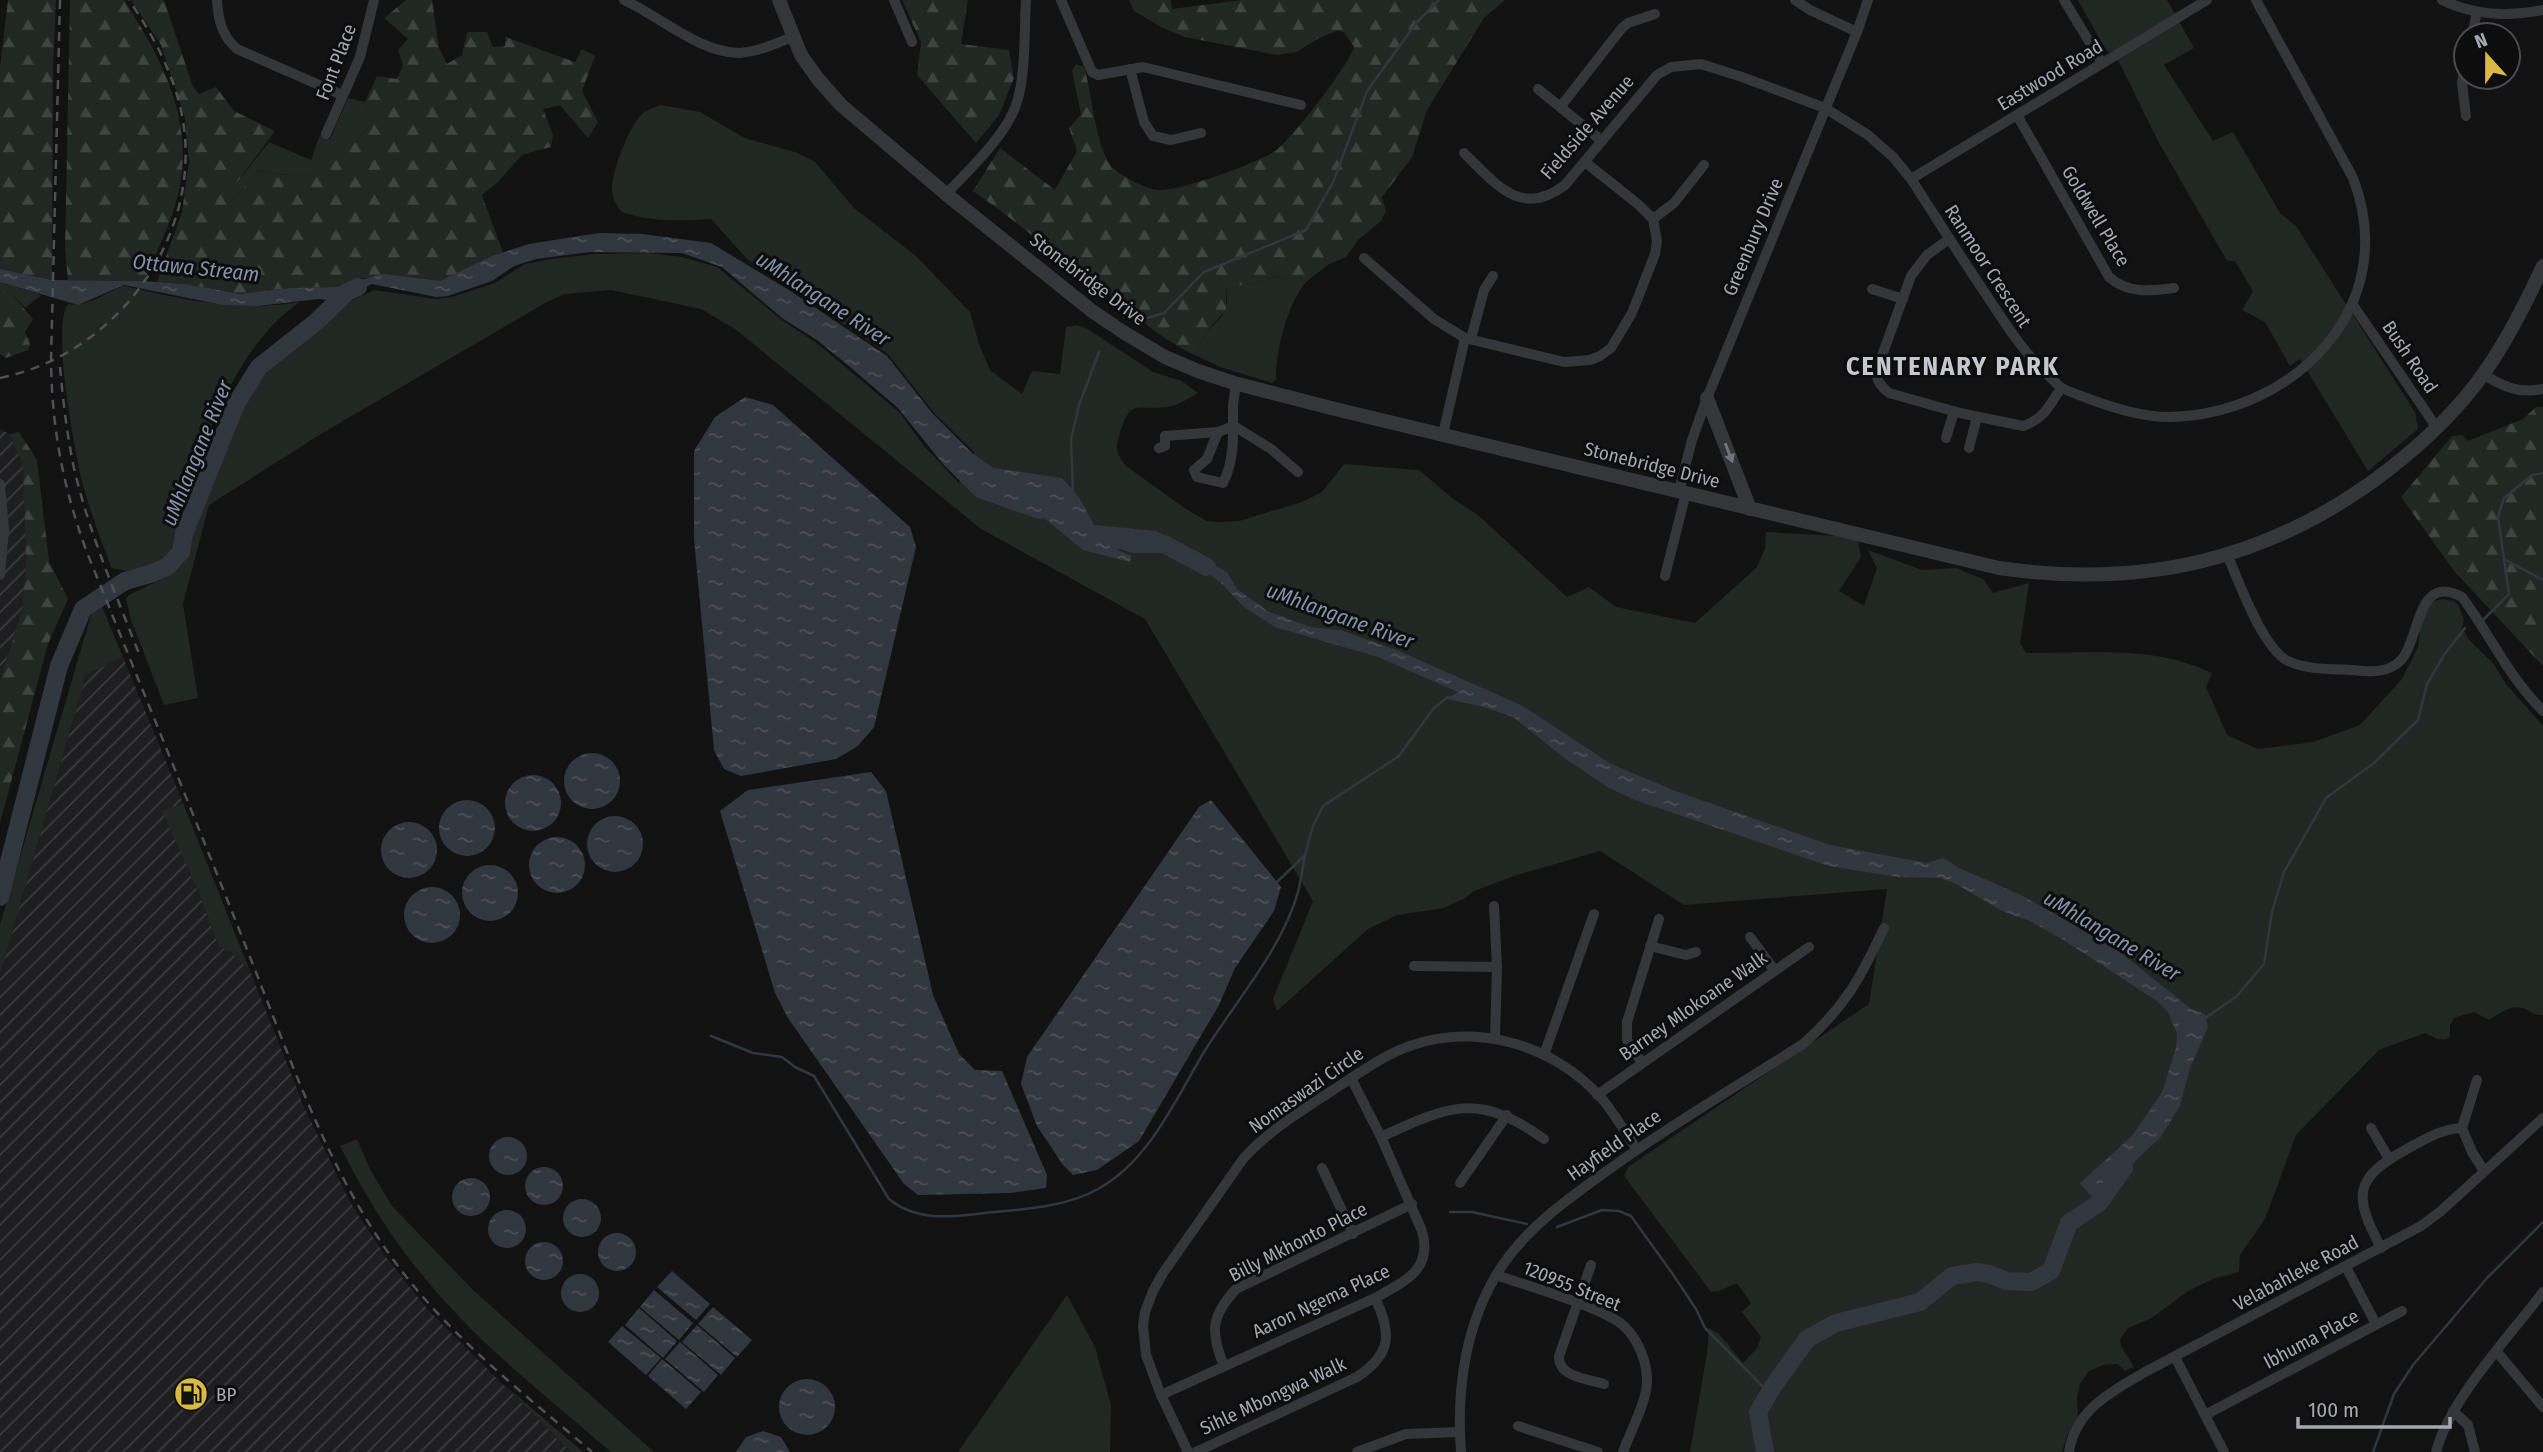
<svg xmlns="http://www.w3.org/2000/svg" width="2543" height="1452" font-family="'Fira Sans Condensed',sans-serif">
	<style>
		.industrial { fill: url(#industrial-furrows) }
		.green { fill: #212722 }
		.forest { fill: url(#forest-firs) }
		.water { fill: url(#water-ripples) }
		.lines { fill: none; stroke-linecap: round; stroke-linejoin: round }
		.stream { stroke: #31373e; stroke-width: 2.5 }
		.river { stroke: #31373e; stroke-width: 18 }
		.minor { stroke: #35363a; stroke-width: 10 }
		.tertiary { stroke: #35363a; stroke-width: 14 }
		.rail { stroke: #4f4f54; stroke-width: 2.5; stroke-dasharray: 9 7; stroke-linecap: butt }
		.oneway { fill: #73757c }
		.labels { text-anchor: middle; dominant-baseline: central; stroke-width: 6; stroke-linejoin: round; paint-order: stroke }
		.street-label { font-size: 19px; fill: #a5a8b2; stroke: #0d0d0e }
		.poi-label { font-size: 19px; fill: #a5a8b2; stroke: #0d0d0e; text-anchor: start }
		.water-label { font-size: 21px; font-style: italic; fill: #8091a9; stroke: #0d0d0e }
		.district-label { font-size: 26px; font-weight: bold; letter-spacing: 2px; fill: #c5c7cf; stroke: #0d0d0e }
	</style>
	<defs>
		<pattern id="industrial-furrows" width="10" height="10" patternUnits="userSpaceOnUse" patternTransform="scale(1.75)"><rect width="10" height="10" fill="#1e1e20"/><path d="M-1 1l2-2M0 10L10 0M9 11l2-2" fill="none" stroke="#3c3c3e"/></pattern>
		<pattern id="forest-firs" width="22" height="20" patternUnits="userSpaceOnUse" patternTransform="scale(1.75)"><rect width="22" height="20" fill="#212722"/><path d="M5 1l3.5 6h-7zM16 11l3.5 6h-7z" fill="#3e4440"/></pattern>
		<pattern id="water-ripples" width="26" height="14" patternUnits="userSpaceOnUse" patternTransform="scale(1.75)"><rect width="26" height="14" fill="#31373e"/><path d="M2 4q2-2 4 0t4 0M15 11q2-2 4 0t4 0" fill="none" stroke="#4c5158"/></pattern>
	</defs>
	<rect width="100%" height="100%" fill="#121213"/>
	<!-- industrial -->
	<g class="industrial">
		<path d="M0,429L9,434L23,463L26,564L22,611L0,680Z"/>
		<path d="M123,657L183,803L163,811L200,896L219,947L231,952L250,971L305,1109L350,1202L386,1257L429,1311L571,1452H0V975L86,675Z"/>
	</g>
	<!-- green -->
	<g class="green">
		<path d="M2078,0H2167L2194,48L2164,65L2213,141L2233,132L2280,213L2296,226L2415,412L2418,429L2368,471L2300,359L2290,366L2265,322L2242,310L2253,291L2235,261H2227L2158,141L2119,62L2104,47Z"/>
		<path d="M348,98L365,102L373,122C333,167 322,185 258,170L232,202L223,200L269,142L311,160L320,135L330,139Z"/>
		<path d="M661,105L700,112L745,138L798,153L815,162L854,208L916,256L970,312L979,344L990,370L1022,394L1032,371L1060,374L1066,327L1076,325L1086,328L1153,372L1182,381L1198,393C1189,398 1179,405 1168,407C1136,411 1131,396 1119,436C1115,449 1117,455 1126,466L1186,509L1207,521L1217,522L1239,521L1302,502L1322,492L1344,464L1419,470L1452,498L1478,515L1567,597L1589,587L1616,607L1695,623L1757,567L1765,548L1766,532L1857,537L1861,557L1839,591L1864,606L1877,568L1868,550L1922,570L1956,568L1983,579L1993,593L2029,583L2020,643L2026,653C2089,653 2154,645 2212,673L2206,687L2227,735L2258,749L2313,742L2360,725L2402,679L2418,647L2421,621L2431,602L2442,599L2454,601L2458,605L2464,619L2462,628L2470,641L2493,663L2506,684L2543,726V1015C2536,1015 2533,1014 2527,1010C2514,1002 2500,1013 2489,1020L2474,1012L2454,1018L2450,1025V1037C2441,1043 2434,1037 2425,1033L2379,1050L2296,1135L2265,1219L2240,1255L2239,1272L2213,1279L2188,1291L2152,1318L2128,1328L2120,1339L2121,1346L2134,1367L2125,1371L2118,1364L2103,1365L2089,1371L2080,1384L2077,1397L2078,1416L2067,1436L2062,1452H1690L1707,1353L1709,1328L1719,1334L1743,1363L1757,1348L1761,1337L1742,1312L1751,1303L1737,1283L1719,1291L1711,1292L1624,1176L1628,1167L1869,1004L1887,889L1684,905L1600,851L1517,875L1474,891L1465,898L1444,908L1397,915L1368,929L1277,1011L1273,999L1313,901L1145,619L981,529L735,329L701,309L611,290L565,294L547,302L321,434L209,505L183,604L198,698L164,705L131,620L126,599L129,595L166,577L184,562L191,546L194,513L203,491L217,467L239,404L261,371L320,321L338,307L374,290L436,299L452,297L495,283L525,264L552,259L595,254L647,253L682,257L717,267L782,320L818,344L900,413L923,445L959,483L974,452L934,413L888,354L747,259L711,219C681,221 649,222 622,212C617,206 613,200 612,192C610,175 629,127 641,115C646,110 654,107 661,105Z"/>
		<path d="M1277,276L1287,280L1299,277L1306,282C1287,305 1276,350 1276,379L1272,383L1220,367L1195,355L1206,333L1222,316L1227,302L1226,286L1228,282L1251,285Z"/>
		<path d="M0,282L42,295L25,308L11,293L0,291Z"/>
		<path d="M124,286C183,300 240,312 300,302C241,341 206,432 185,498C181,512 180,539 173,550C161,568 130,576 111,567C101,540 90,512 83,485C75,455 51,325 68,304C88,307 105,293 124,286Z"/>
		<path d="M101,604L123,657L86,675L0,975V925L91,615Z"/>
		<path d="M183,803L250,971L231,952L219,947L200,896L162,811Z"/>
		<path d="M357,1139L370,1169L392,1206L473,1290L654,1452H611C551,1400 486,1350 434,1289C396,1246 366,1198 340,1146Z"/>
		<path d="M1067,1295L1095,1347L1111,1405L1110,1452H958Z"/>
		<path d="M502,1383L583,1452H571Z"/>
	</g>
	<!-- forest -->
	<g class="forest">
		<path d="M8,0H56L53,71L52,280L0,269V67Z"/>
		<path d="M70,0H124C160,56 193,116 180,185C174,219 157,250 144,281L68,280L65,249Z"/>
		<path d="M131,0H164L193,87L199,94L216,87L234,111L275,131L224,200L232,202L258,170C321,185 333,167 373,122L365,102L377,76L397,79L403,65L398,50L408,39L384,18L406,0H432L439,48L447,64L462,55L467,32H487L493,47L505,46V37L575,62L582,49L595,56L582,91L598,122L588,138L560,105L543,109L553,135L551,147L522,155L498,182L482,195L503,253L440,281L362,278L335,287L290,288L240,294L185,284L157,282L182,212L189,161L185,118L161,45Z"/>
		<path d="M902,0H968L961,44L1009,50L1014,78L999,115L976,143L917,75L921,42Z"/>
		<path d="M1129,0H1171L1172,9L1242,0H1505L1484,18L1427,110L1412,157L1382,197L1386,211L1381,221L1358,240L1346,257L1329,264L1306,282L1299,277L1287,280L1277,276L1251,285H1240L1228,282L1226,286V309L1206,333L1195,355C1168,343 1146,324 1123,307C1072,269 1025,227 973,191L1000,148L1055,190L1077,151L1069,128L1081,114L1072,71L1076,64L1084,67C1092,92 1096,153 1114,169C1125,178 1144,188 1157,190C1178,192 1262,162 1278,149C1296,133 1347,68 1354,47L1344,32L1337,31L1319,38L1297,52L1277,55L1185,37L1163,28L1134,11Z"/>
		<path d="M0,291L11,293L33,319L25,332L30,344L28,350L6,358L0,354Z"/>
		<path d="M2536,407H2543V666L2454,571L2401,497L2452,436L2462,435L2468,441L2523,419Z"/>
		<path d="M19,432L37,460L49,561L68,599L48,644L0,823V680L22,611L26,564L23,464L9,434Z"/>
	</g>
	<!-- water -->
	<g class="water">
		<path d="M599,233L642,234L711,243L792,292L887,356L932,413L972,453L993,468L1062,478L1079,497L1094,525L1157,531L1184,549L1227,572L1237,589L1269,612L1311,627L1340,630L1399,651L1523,706L1611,764L1678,792L1830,845L1927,863L1943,858L1957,867L2023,896L2119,951L2191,1009L2205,1014L2208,1027L2190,1068L2180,1106L2160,1138L2138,1158L2097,1203L2080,1183L2132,1136L2162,1092L2176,1048L2177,1034L2168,1012L2157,1001L2062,939L2030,921L2002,911L1956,884L1940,878L1898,877L1829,866L1635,800L1609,788L1563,757L1513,717L1484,707L1447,699L1458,692L1378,657L1275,627L1244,607L1222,584L1184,554L1146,542L1127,544L1118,550L1131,556L1130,562L1083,550L1044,518L1038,519L976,497L943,464L898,408L850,367L817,340L782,318L722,267L682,253L590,252L536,259L514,266L492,281L448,296L436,297L372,284L336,300L318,299L257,306L223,305L124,285L78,305L0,282V269L52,280L144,281L185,284L240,294L290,288L335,287L383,274L440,281L492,256L529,244Z"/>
		<path d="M745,397L773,405L910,527L916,547L874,727L858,746L836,759L741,776L724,769L714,750L694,539V451L715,417Z"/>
		<circle cx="592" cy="781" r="28"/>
		<path d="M871,772L886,791L933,995L959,1054L975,1070L1002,1071L1047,1175L1046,1188L1010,1193L918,1195L904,1184L788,1018L775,993L720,811L748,790Z"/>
		<circle cx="533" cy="803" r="28"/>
		<path d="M1211,800L1281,887L1274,911L1235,968L1219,1005L1139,1141L1097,1170L1073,1175L1063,1165L1037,1126L1021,1084L1027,1057L1199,807Z"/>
		<circle cx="467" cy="828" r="28"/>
		<circle cx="615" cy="844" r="28"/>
		<circle cx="409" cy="850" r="28"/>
		<circle cx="557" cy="865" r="28"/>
		<circle cx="490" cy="893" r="28"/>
		<circle cx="432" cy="915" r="28"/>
		<circle cx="508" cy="1156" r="19"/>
		<circle cx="544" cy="1186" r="19"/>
		<circle cx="471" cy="1197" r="19"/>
		<circle cx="582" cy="1218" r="19"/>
		<circle cx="507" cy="1229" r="19"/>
		<circle cx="617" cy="1252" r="19"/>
		<circle cx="544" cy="1261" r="19"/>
		<path d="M672,1271L710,1304L696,1320L657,1287Z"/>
		<circle cx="580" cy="1293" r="19"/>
		<path d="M654,1290L693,1323L679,1340L640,1307Z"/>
		<path d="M713,1307L752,1340L737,1357L698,1324Z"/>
		<path d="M639,1308L677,1341L663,1358L625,1325Z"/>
		<path d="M697,1325L735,1358L721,1375L682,1342Z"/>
		<path d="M622,1326L661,1358L646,1375L608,1342Z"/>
		<path d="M680,1342L718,1375L704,1392L665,1359Z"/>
		<path d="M662,1359L701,1392L686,1409L648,1376Z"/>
		<circle cx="807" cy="1407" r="28"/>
		<path d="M763,1431L781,1437L790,1452H736L746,1437Z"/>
	</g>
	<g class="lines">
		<!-- stream -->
		<g class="stream">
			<path d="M1134,322L1164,313L1204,272L1306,230L1334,180L1367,91L1417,22L1439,0"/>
			<path d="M1073,491L1071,440L1079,405L1099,352"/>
			<path d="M2504,559L2543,580"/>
			<path d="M2483,620L2509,594L2498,517L2504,498L2532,475L2543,473"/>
			<path d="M1277,882L1305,855L1313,826L1323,806L1399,756L1433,709L1448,697L1451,698"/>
			<path d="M2205,1018L2236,997L2264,964L2272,912L2284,872L2326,798L2374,763L2418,720L2427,684L2444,655L2465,628"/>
			<path d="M711,1036L753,1053L782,1057L795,1067L814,1076L889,1199C917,1222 951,1217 985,1213C1023,1209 1064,1208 1098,1189C1150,1160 1175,1100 1204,1052C1235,1002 1282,949 1298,892C1301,880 1303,867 1305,855"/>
			<path d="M1450,1212H1472L1527,1224"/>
			<path d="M1557,1227L1602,1210L1619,1211L1631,1216L1672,1273L1696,1309L1705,1328L1769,1393"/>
			<path d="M2373,1452L2394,1394L2413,1365L2487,1278L2543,1222"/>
		</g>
		<!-- river -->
		<g class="river">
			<path d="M1112,537L1134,544H1164L1207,567"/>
			<path d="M0,897L59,666L83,609L125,581L153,573L168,566L181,552L184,534L236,404L259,367L316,322L347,292L358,287"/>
			<path d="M1765,1452L1758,1412L1772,1388L1807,1339L1836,1323L1920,1302L1952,1276L1977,1272L1989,1274L2007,1281L2031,1282L2051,1271L2069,1223L2099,1203L2124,1168"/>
		</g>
		<!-- minor -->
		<g class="minor">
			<path d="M217,0C218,20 222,36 237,49L342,95"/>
			<path d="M624,0C659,16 700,53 739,53C757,52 775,44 792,37"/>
			<path d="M894,0L912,42"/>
			<path d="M1061,0L1092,72L1098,75L1143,67L1301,105"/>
			<path d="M1795,0L1810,10L1857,32"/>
			<path d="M2064,0L2102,63"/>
			<path d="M2442,0C2475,16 2508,17 2543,10"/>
			<path d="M2472,35L2477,12"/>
			<path d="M1130,69L1144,122L1153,136L1171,140L1201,133"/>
			<path d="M1538,89L1602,141"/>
			<path d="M1561,106L1622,28L1628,23L1655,14"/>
			<path d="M2017,115L2109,277C2128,294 2151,291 2174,288"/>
			<path d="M2466,116L2462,83L2466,58"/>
			<path d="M326,134L360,57L374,0"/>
			<path d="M1464,153C1495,183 1521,219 1565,185L1657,75L1671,67L1701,64L1742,77L1825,108L1868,135L1893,157L1911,179C1937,219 1962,259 1989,299C2007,326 2023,352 2047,374C2052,379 2057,385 2062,388C2071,393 2083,396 2092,400C2117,409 2143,417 2170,417C2295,414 2402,306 2353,178L2256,0"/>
			<path d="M1911,179L2207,0"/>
			<path d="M946,194C970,169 1009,133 1018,99C1026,67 1024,32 1026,0"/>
			<path d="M1653,219L1674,203L1704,165"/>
			<path d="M1949,239L1927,255L1911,276L1876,372C1877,382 1881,386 1889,393L1960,413L2023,426C2043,420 2050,405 2061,388"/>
			<path d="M1364,258L1434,319L1465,338L1564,362L1590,360L1600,356L1611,348L1632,313L1655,254L1657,241L1653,219L1639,205L1585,162"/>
			<path d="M1872,289L1903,299"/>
			<path d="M2353,305L2437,428"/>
			<path d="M1471,339L1484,290L1493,276"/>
			<path d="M2483,374C2503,387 2520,394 2543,389"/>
			<path d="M1218,432L1207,459L1194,470L1197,477L1223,483C1235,459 1233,435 1233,410C1232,399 1237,395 1234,383"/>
			<path d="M1443,434L1465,338"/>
			<path d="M1946,438L1954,411"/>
			<path d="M1159,448L1165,446V436L1218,432L1234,426L1271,449L1298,472"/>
			<path d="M1969,448L1977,417"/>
			<path d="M0,484L4,529L0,575"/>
			<path d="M1679,491L1692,440L1707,398L1857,32L1868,0"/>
			<path d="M2227,554C2238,580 2263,649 2288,661C2307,670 2331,669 2352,670C2369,672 2389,674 2402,659C2420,638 2417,572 2462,597C2491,636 2507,675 2543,711"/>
			<path d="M1665,576L1686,493"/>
			<path d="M1494,906L1497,967L1495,1038"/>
			<path d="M1750,937L1775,971"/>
			<path d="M1650,946L1686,955L1696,952"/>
			<path d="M1414,966L1497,967"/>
			<path d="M1544,1055L1594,914"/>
			<path d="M1642,1063L1627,1040V1022L1659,919"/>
			<path d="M1597,1095L1809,947"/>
			<path d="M2371,1128L2389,1159"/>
			<path d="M2462,1128L2477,1080"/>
			<path d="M1381,1137C1450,1105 1478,1092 1544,1139"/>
			<path d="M1322,1168L1353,1234"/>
			<path d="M1460,1183L1507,1115"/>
			<path d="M2381,1248C2354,1196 2352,1179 2407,1149C2425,1139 2441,1129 2462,1128L2472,1152L2484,1171"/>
			<path d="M1591,1265L1559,1356C1558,1377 1587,1379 1604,1384"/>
			<path d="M2346,1267L2376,1324"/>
			<path d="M1496,1275C1527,1286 1604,1307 1625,1327C1639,1341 1647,1362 1647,1381C1647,1402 1630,1432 1623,1452"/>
			<path d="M2497,1352L2543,1407"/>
			<path d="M2175,1357L2224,1452"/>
			<path d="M1224,1366C1210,1332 1211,1316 1236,1289L1412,1204"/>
			<path d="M1161,1395L1375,1298C1405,1281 1433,1270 1422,1231L1381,1137L1351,1078"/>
			<path d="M2453,1411L2468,1425L2475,1452"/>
			<path d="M2205,1415L2402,1311"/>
			<path d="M1518,1426L1598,1452"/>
			<path d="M1188,1452L1161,1395L1146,1355L1143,1326L1145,1312L1153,1291L1163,1273L1243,1159C1269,1130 1303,1110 1336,1088C1355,1076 1374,1062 1395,1052C1466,1019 1552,1041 1603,1100C1615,1115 1625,1132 1636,1148"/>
			<path d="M1196,1452L1357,1377C1392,1354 1392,1333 1375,1298"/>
			<path d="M1357,1452L1406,1434L1459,1432"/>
			<path d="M1461,1452C1456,1387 1466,1318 1504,1263C1531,1224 1572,1196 1611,1168C1673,1123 1739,1085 1803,1044C1845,1007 1861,977 1884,928"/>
			<path d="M2069,1452C2075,1410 2112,1391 2145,1372L2421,1226L2441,1211L2543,1118"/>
			<path d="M2436,1452C2450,1399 2509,1337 2543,1292"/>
		</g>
		<!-- tertiary -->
		<g class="tertiary">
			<path d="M779,0L801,55L818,79L841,105L946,194L1092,311L1123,332L1165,357L1198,371L1234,383L1335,409L1999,568C2144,589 2271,560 2388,470C2424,442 2458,410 2484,373C2508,339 2526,303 2543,266"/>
			<path d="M1707,398L1750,509"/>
		</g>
		<!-- rail -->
		<g class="rail">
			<path d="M60,0L51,361C52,430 63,486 86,550C140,684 195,818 248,952C290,1057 327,1170 395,1262C449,1336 522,1392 592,1452"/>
			<path d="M60,367C63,401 67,435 74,468C89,533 116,595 140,656"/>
			<path d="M0,378C110,356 194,249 185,137C181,87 157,41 129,0"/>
		</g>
	</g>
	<!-- one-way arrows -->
	<defs><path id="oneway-solid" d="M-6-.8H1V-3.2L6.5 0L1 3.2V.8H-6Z" transform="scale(1.75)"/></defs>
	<use class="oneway" href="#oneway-solid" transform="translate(1729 453) rotate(69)"/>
	<!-- icons -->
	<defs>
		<g id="fuel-disc" transform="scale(1.75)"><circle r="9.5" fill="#d9b944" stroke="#0d0d0e"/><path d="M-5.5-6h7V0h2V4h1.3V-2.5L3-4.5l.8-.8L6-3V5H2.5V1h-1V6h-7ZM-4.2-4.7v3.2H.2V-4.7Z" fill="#111"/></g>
	</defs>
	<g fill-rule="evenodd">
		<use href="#fuel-disc" x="191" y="1394"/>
	</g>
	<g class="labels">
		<!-- street labels -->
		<g class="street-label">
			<text transform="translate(336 62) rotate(-69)">Font Place</text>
			<text transform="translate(2050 75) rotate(-31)">Eastwood Road</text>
			<text transform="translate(1587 127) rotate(-49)">Fieldside Avenue</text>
			<text transform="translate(2096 216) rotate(59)">Goldwell Place</text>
			<text transform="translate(1753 237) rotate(-67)">Greenbury Drive</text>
			<text transform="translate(1988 266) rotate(57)">Ranmoor Crescent</text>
			<text transform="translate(1088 279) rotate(37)">Stonebridge Drive</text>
			<text transform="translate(2410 357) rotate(56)">Bush Road</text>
			<text transform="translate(1652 465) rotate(14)">Stonebridge Drive</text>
			<text transform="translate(1693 1006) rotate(-35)">Barney Mlokoane Walk</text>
			<text transform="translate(1306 1090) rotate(-35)">Nomaswazi Circle</text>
			<text transform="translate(1614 1145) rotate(-35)">Hayfield Place</text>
			<text transform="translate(1298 1242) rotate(-27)">Billy Mkhonto Place</text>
			<text transform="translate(2296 1273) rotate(-28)">Velabahleke Road</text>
			<text transform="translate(1572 1286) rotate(22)">120955 Street</text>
			<text transform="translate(1321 1301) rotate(-25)">Aaron Ngema Place</text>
			<text transform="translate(2311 1339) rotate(-28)">Ibhuma Place</text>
			<text transform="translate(1273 1396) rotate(-25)">Sihle Mbongwa Walk</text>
		</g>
		<!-- poi labels -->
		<g class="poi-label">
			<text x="216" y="1394">BP</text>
		</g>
		<!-- water labels -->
		<g class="water-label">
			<text transform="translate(196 268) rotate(6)">Ottawa Stream</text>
			<text transform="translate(823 299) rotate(33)">uMhlangane River</text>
			<text transform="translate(197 453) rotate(-68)">uMhlangane River</text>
			<text transform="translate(1340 616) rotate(20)">uMhlangane River</text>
			<text transform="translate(2112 936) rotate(31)">uMhlangane River</text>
		</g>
		<!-- district labels -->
		<g class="district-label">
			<text x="1953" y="366">CENTENARY PARK</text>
		</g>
	</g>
	<!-- north arrow -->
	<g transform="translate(2487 56) rotate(339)"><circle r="33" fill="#0d0d0e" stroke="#4a4b50" stroke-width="2"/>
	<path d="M0-5L12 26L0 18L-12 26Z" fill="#d9b944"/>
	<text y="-10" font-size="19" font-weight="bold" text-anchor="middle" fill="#a5a8b2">N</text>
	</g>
	<!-- scale -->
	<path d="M2298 1417v10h152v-10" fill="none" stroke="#a5a8b2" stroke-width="3.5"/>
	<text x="2308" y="1417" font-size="21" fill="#a5a8b2" stroke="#0d0d0e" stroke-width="5" paint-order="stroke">100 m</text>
</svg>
